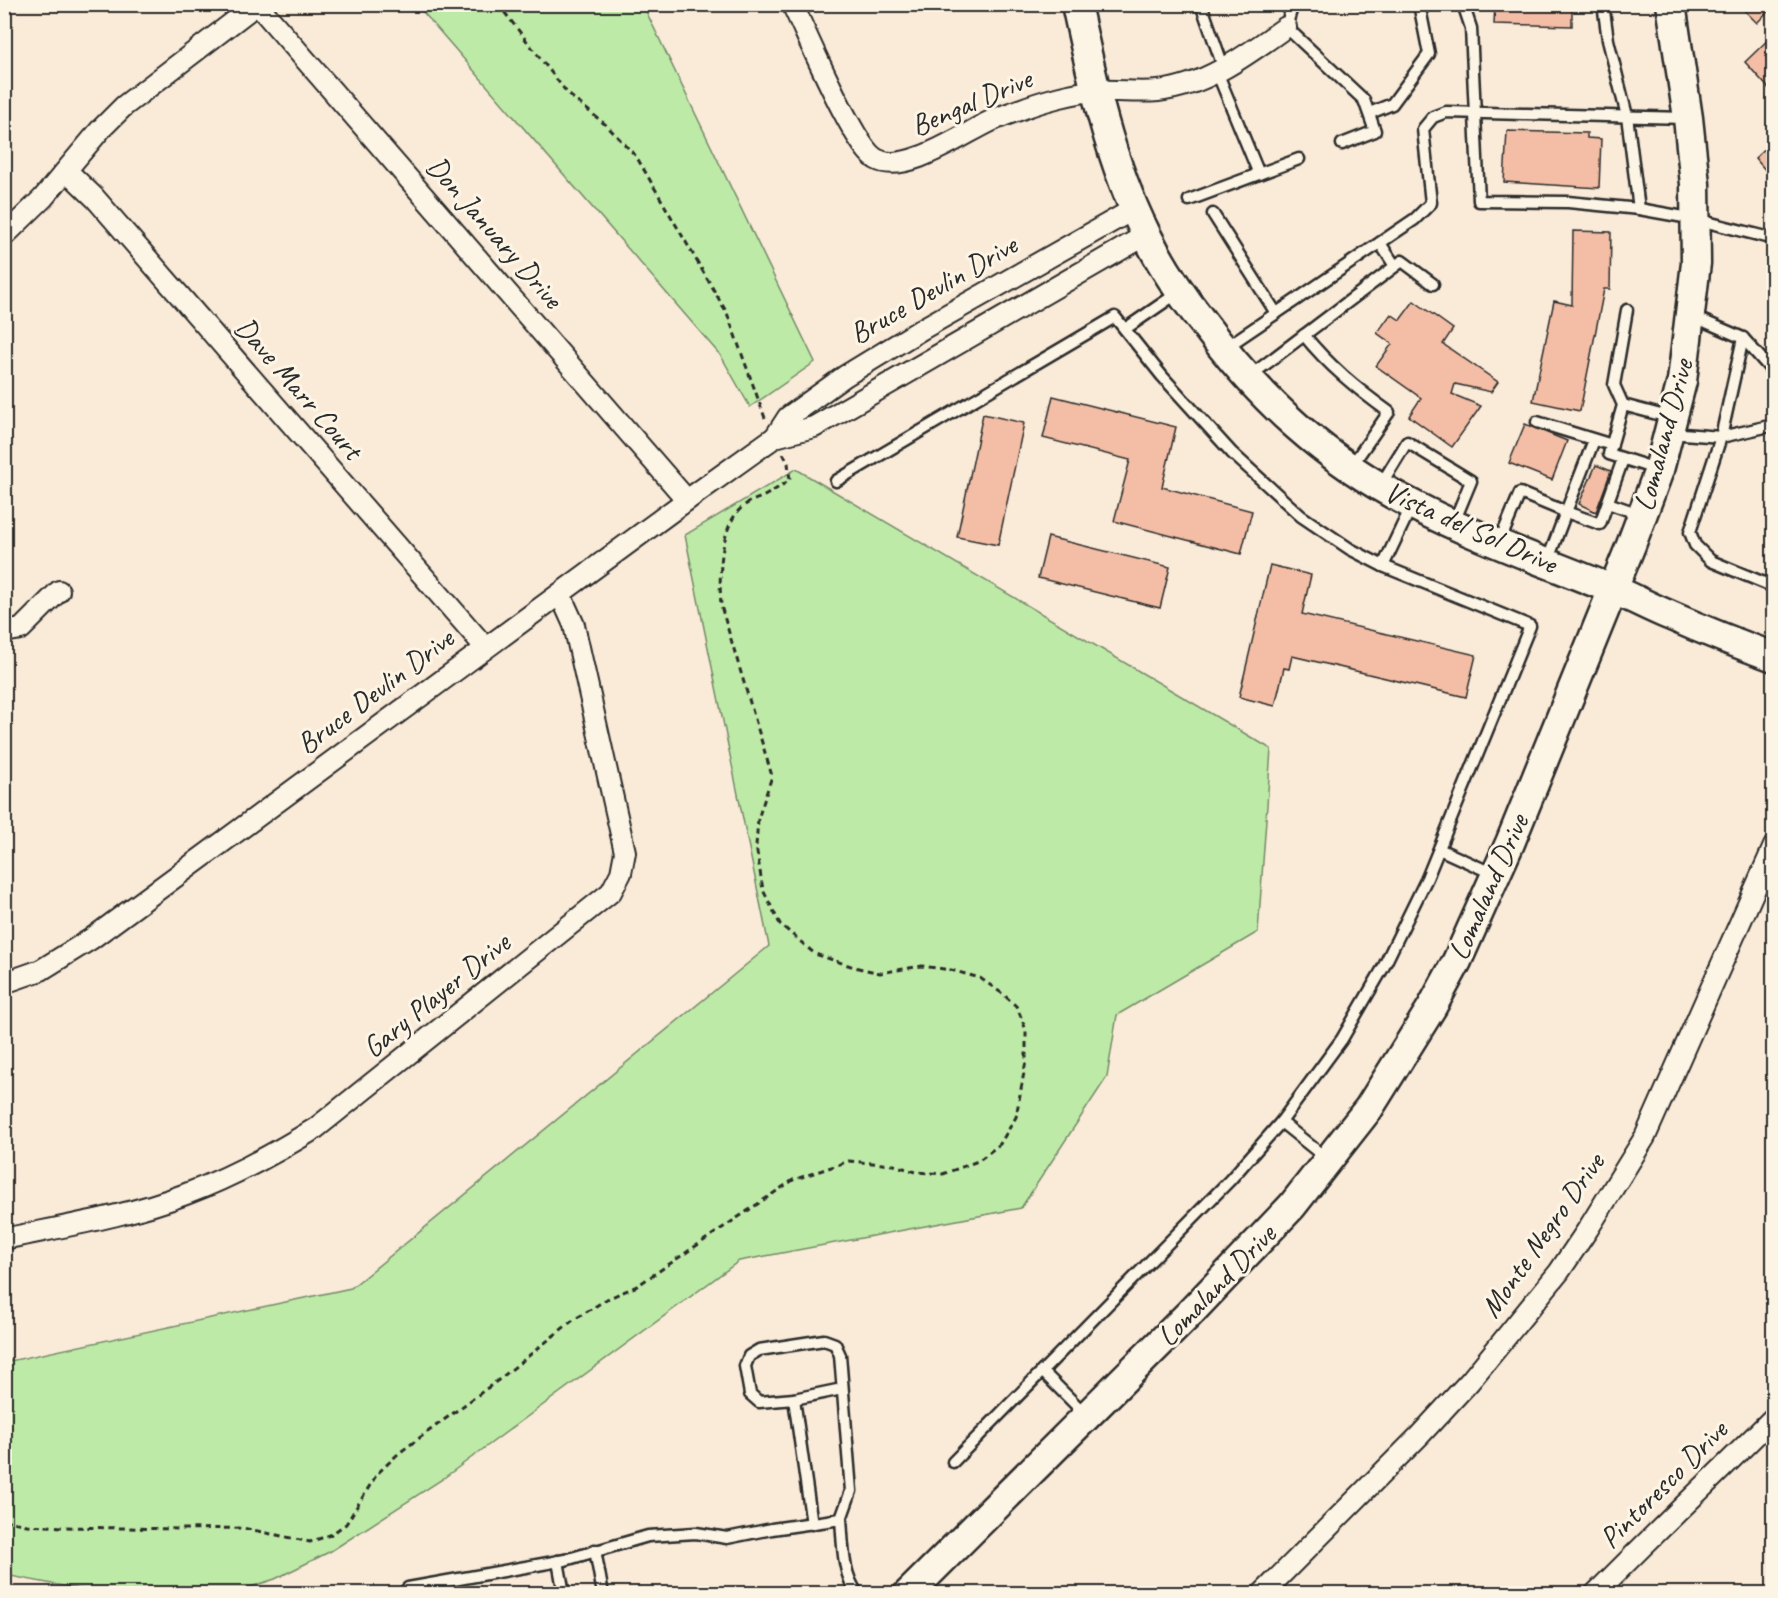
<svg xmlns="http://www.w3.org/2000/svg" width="1778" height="1598" font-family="Caveat,sans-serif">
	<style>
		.green { fill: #beeaa7; stroke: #748a69; stroke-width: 1.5 }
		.building { fill: #f3bea5; stroke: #2b2b2b; stroke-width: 1.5 }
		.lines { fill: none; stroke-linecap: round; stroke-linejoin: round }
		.lane-casing { stroke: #2b2b2b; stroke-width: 15 }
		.street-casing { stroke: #2b2b2b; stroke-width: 24 }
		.secondary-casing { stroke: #2b2b2b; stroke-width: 33 }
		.path { stroke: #2b2b2b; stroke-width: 3; stroke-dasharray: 6 4.5; stroke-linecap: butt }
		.lane { stroke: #fcf5e5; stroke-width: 10 }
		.street { stroke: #fcf5e5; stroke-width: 20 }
		.secondary { stroke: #fcf5e5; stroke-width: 28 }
		.labels { text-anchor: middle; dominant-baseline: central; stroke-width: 6; stroke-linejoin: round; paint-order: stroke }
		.street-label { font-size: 30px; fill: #2b2b2b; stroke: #fcf5e5 }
	</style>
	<rect width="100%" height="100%" fill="#faead8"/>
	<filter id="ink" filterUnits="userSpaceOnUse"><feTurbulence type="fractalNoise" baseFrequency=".0167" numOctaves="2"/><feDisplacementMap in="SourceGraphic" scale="12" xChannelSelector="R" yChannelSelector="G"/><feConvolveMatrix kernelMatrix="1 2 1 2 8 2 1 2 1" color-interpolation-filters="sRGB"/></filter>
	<g filter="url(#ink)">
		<!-- green -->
		<g class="green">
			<path d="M417,5H643L815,362L750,407L721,356Z"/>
			<path d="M796,469L1271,749L1258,932L1117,1015L1107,1077L1021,1208L739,1261L441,1480L331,1551L275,1579L232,1593L105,1594L5,1575V1362L351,1288L769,946L685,535Z"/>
		</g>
		<!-- building -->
		<g class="building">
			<path d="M1495,4H1572V26L1494,24Z"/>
			<path d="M1738,4H1773V6L1757,23Z"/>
			<path d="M1773,35V93L1745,62Z"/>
			<path d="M1507,131L1587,133V138L1601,139L1599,188L1504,182Z"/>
			<path d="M1773,141V179L1755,158Z"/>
			<path d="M1573,231L1611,232L1610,289H1604L1580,411L1533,401L1554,301L1572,305Z"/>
			<path d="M1414,301L1453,329L1443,344L1498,382L1491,392L1455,384L1452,394L1481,406L1452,447L1409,416L1421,398L1376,366L1392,344L1377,333L1391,314L1400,320Z"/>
			<path d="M1053,396L1176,427L1162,487L1252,511L1241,554L1114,521L1130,460L1043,438Z"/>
			<path d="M983,414L1024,423L998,545L957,537Z"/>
			<path d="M1525,424L1567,441L1552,480L1509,463Z"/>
			<path d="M1596,465L1611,471L1596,512L1579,504Z"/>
			<path d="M1048,537L1170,567L1160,608L1038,578Z"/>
			<path d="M1270,565L1311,575L1302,614L1476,655L1466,697L1292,656L1289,669L1284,668L1275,706L1239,697Z"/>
		</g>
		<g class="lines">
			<!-- lane casing -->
			<g class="lane-casing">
				<g id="lane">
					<path d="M1201,4L1224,69"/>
					<path d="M1293,4L1286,27L1364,100L1375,131L1342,144"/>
					<path d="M1463,4L1471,28L1479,201L1568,202L1639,209L1695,219L1774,239"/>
					<path d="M1603,4L1608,40L1627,116L1639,209"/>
					<path d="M1217,72L1259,174"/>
					<path d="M1370,113L1392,104L1429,54L1419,4"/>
					<path d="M1189,200L1299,159"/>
					<path d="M1213,214L1276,313"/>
					<path d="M1380,243L1395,266"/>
					<path d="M1627,310L1614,385L1623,405L1609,454L1659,470"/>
					<path d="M1692,316L1743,338L1774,373"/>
					<path d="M1125,329L1179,292"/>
					<path d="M1304,335C1329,366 1357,389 1389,412L1350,468"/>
					<path d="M1743,338L1721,437L1690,532L1695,545L1711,561L1774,587"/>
					<path d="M1225,348L1415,219L1431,203L1423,129L1433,117L1446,112L1686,118"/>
					<path d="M1250,376L1402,261L1433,284"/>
					<path d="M1623,405L1672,418"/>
					<path d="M1537,422L1612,445"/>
					<path d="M1670,433L1721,437L1774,425"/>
					<path d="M1594,440L1566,512L1600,524L1623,459"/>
					<path d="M836,481L1115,317L1162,376L1232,453L1301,516L1350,549L1383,566L1530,626L1427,878L1383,968L1342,1039L1281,1122L1230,1180L953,1462"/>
					<path d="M1380,486L1407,442L1471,481L1454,522"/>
					<path d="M1608,503L1642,515"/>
					<path d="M1499,543L1520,493L1566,512L1547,562"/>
					<path d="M1383,566L1412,505"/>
					<path d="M1439,849L1496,875"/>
					<path d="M1281,1122L1327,1159"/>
					<path d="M1042,1371L1086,1415"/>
					<path d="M794,1399L842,1389"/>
					<path d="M812,1524L794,1399L759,1402L750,1394L745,1366L749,1356L759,1350L824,1340L835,1344L840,1355L851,1491L841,1519"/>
					<path d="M595,1550L603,1594"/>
					<path d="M558,1561L564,1594"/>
					<path d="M403,1594L408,1588L565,1560L648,1536L696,1533L727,1538L772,1529L841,1519C843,1542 842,1575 858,1594"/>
				</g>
			</g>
			<!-- street casing -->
			<g class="street-casing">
				<g id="street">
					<path d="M792,4C807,34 854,147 876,159C905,176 966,132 993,120C1002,116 1010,113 1019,110C1039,102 1077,91 1098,91C1118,90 1138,93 1158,91C1206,86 1248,54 1286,27"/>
					<path d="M67,171L95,198L485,647"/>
					<path d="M4,236L43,198L100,130L124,106L257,4L687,500"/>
					<path d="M775,437L788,417L845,376L922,329L1134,209"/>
					<path d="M4,632L21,629L59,591"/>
					<path d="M4,983L41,970L91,939L687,500L775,437L814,427L1146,235"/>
					<path d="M4,1239C65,1226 128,1216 186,1194C232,1177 274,1154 316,1128L611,892L621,873L625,852L574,625L560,594"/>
					<path d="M1262,1594L1420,1435L1470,1381L1559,1272L1588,1229L1645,1137L1774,846"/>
					<path d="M1595,1594C1654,1534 1715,1476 1774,1417"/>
				</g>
			</g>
			<!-- secondary casing -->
			<g class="secondary-casing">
				<g id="secondary">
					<path d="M1076,4C1093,83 1110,162 1146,234C1161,265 1180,293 1201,320C1260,400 1326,461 1415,506C1475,537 1540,560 1604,586C1626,594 1647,606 1669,615C1703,630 1738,644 1774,657"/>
					<path d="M908,1594L1189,1314L1292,1206L1369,1108L1432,1007L1457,961L1510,843L1631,545L1659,470L1682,381L1696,263L1695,184L1688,118L1671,4"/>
				</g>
			</g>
			<!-- path -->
			<g class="path">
				<path d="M498,4L568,94L606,125L636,156L727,313L765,418"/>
				<path d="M4,1520L27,1525L63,1527L182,1529L243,1528L310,1542L330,1535L346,1524L377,1474L399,1453L501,1378L572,1321L607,1299L637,1286L793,1180L849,1161L894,1165L916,1172L943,1174L978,1161L1000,1144L1016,1117L1026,1061V1030L1017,1007L1003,994L980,978L951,970L922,966L880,973L854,967L815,954L780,924L763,890L756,846L758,819L772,776L721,606C719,577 719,523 745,505C751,500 759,499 766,495C774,491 782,485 790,480L788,463L783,453"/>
			</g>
			<!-- lane -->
			<use href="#lane" class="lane"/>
			<!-- street -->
			<use href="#street" class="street"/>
			<!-- secondary -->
			<use href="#secondary" class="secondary"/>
		</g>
	</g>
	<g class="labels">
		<!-- street labels -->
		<g class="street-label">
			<text transform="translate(971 102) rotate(-23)">Bengal Drive</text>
			<text transform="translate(495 232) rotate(49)">Don January Drive</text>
			<text transform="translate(933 289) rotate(-30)">Bruce Devlin Drive</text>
			<text transform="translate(299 388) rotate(49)">Dave Marr Court</text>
			<text transform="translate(1663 435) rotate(-75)">Lomaland Drive</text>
			<text transform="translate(1471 527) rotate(24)">Vista del Sol Drive</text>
			<text transform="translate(375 691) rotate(-37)">Bruce Devlin Drive</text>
			<text transform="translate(1488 887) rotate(-66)">Lomaland Drive</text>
			<text transform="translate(436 995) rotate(-39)">Gary Player Drive</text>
			<text transform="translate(1542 1235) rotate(-55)">Monte Negro Drive</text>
			<text transform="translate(1216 1285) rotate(-46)">Lomaland Drive</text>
			<text transform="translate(1663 1484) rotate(-45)">Pintoresco Drive</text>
		</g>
	</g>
	<!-- margin -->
	<rect width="1778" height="1598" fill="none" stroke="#fcf5e5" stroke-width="24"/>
	<rect x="12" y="12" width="1754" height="1574" fill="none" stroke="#2b2b2b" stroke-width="2" filter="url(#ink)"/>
</svg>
